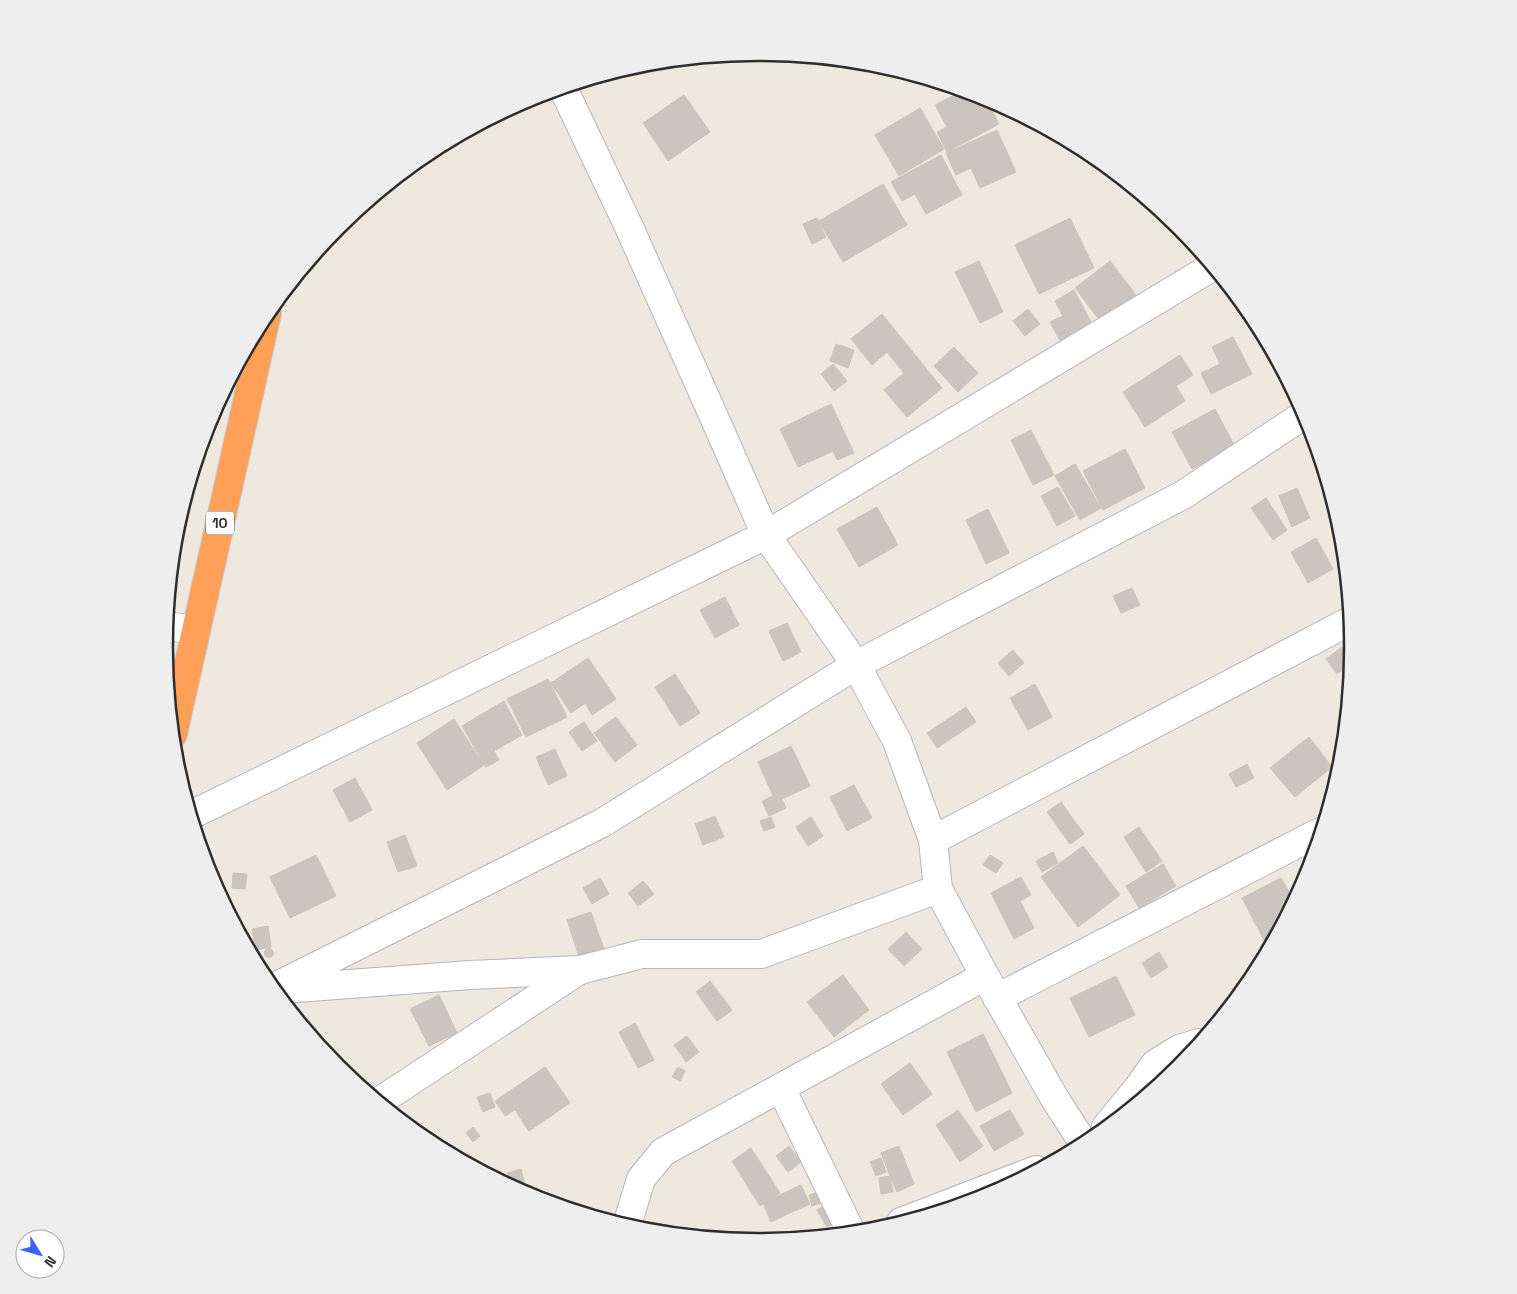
<svg xmlns="http://www.w3.org/2000/svg" width="1517" height="1294" font-family="'Space Grotesk',sans-serif">
	<style>
		.building { fill: #cac5be; stroke: #cac4b8 }
		.lines { fill: none; stroke-linecap: round; stroke-linejoin: round }
		.minor-casing { stroke: #b3b5c1; stroke-width: 30 }
		.highway-casing { stroke: #c8c8c8; stroke-width: 30 }
		.minor { stroke: #fff; stroke-width: 28 }
		.highway { stroke: #ffa059; stroke-width: 28 }
		.labels { text-anchor: middle; dominant-baseline: central; stroke-width: 4.5; stroke-linejoin: round; paint-order: stroke }
		.shield { fill: #fff; stroke: #6c6c6c; stroke-width: 1 }
		.shield-label { font-size: 14px; font-weight: bold; fill: #2d2d2d }
		.rim { fill: none; stroke: #2d2d2d; stroke-width: 2.5 }
	</style>
	<rect width="100%" height="100%" fill="#efe8de"/>
	<!-- building -->
	<g class="building">
		<path d="M962,91L986,98L999,124L947,152L937,132L947,127L935,105Z"/>
		<path d="M684,95L710,132L668,161L643,123Z"/>
		<path d="M920,108L944,149L899,176L875,135Z"/>
		<path d="M997,130L1016,172L980,188L971,168L956,175L946,153Z"/>
		<path d="M941,155L962,195L926,214L915,194L902,201L891,182Z"/>
		<path d="M883,184L907,225L843,262L819,221Z"/>
		<path d="M817,218L826,237L812,244L803,224Z"/>
		<path d="M1070,218L1094,268L1039,294L1015,245Z"/>
		<path d="M979,261L1003,312L980,323L955,272Z"/>
		<path d="M1110,261L1139,299L1104,326L1075,288Z"/>
		<path d="M1074,290L1092,324L1060,341L1050,322L1063,316L1055,301Z"/>
		<path d="M1028,309L1040,324L1025,336L1013,321Z"/>
		<path d="M882,314L942,388L907,417L884,390L904,373L887,352L872,365L851,339Z"/>
		<path d="M1258,326L1282,371L1280,372Z"/>
		<path d="M1233,337L1252,374L1211,394L1201,373L1220,364L1212,347Z"/>
		<path d="M836,344L854,350L848,368L830,361Z"/>
		<path d="M954,347L978,373L958,392L934,366Z"/>
		<path d="M1180,355L1193,375L1176,386L1185,401L1145,427L1123,392Z"/>
		<path d="M833,364L847,381L834,391L821,374Z"/>
		<path d="M831,404L854,453L837,460L833,451L798,467L780,429Z"/>
		<path d="M1215,409L1235,447L1192,469L1172,432Z"/>
		<path d="M1031,430L1054,475L1033,485L1011,440Z"/>
		<path d="M1125,449L1145,488L1103,510L1083,471Z"/>
		<path d="M1075,464L1101,508L1080,520L1055,476Z"/>
		<path d="M1058,487L1075,516L1057,526L1041,496Z"/>
		<path d="M1297,488L1310,518L1292,527L1279,496Z"/>
		<path d="M1266,498L1287,530L1273,540L1251,508Z"/>
		<path d="M877,507L898,545L859,567L837,529Z"/>
		<path d="M988,509L1009,553L986,564L966,520Z"/>
		<path d="M1316,538L1333,569L1308,583L1291,552Z"/>
		<path d="M1132,588L1140,605L1121,613L1113,596Z"/>
		<path d="M725,597L739,625L715,638L700,610Z"/>
		<path d="M787,623L801,652L783,661L769,631Z"/>
		<path d="M1353,644V647L1352,660L1344,652Z"/>
		<path d="M1342,647L1352,661L1351,664L1337,674L1326,659Z"/>
		<path d="M1013,650L1024,663L1009,676L998,663Z"/>
		<path d="M588,658L616,699L592,715L585,703L571,713L551,683Z"/>
		<path d="M1351,664L1350,680L1343,673Z"/>
		<path d="M675,674L700,713L680,726L655,687Z"/>
		<path d="M548,679L567,717L526,737L507,699Z"/>
		<path d="M1035,684L1052,717L1028,730L1010,698Z"/>
		<path d="M504,701L522,735L494,751L499,760L486,767L462,726Z"/>
		<path d="M966,707L976,722L937,748L927,733Z"/>
		<path d="M616,717L637,745L615,762L594,733Z"/>
		<path d="M454,719L484,765L447,790L417,743Z"/>
		<path d="M584,722L597,741L582,751L569,732Z"/>
		<path d="M1309,737L1332,767L1295,797L1270,768Z"/>
		<path d="M791,746L810,786L782,799L786,808L769,816L762,801L773,796L758,762Z"/>
		<path d="M555,749L567,776L548,785L536,757Z"/>
		<path d="M1247,764L1254,778L1236,787L1229,774Z"/>
		<path d="M355,778L372,810L350,822L333,790Z"/>
		<path d="M854,785L872,818L847,831L830,797Z"/>
		<path d="M1061,802L1084,834L1070,844L1047,812Z"/>
		<path d="M715,816L724,837L703,845L695,824Z"/>
		<path d="M771,817L775,827L764,831L760,821Z"/>
		<path d="M811,817L823,836L808,846L796,827Z"/>
		<path d="M1139,827L1162,861L1146,872L1124,837Z"/>
		<path d="M405,835L417,866L398,872L387,842Z"/>
		<path d="M1083,846L1120,895L1078,927L1041,877Z"/>
		<path d="M1053,852L1058,863L1042,872L1036,861Z"/>
		<path d="M316,855L336,896L290,918L270,877Z"/>
		<path d="M990,855L1003,863L996,873L983,865Z"/>
		<path d="M1163,864L1176,886L1139,908L1126,886Z"/>
		<path d="M233,873L247,874L245,889L232,888Z"/>
		<path d="M1021,877L1031,895L1020,901L1034,928L1014,939L991,893Z"/>
		<path d="M600,878L609,894L592,904L583,888Z"/>
		<path d="M1281,878L1294,901L1274,937L1265,942L1242,898Z"/>
		<path d="M643,881L654,894L638,906L628,893Z"/>
		<path d="M591,912L607,958L582,966L567,920Z"/>
		<path d="M268,926L271,947L256,950L252,929Z"/>
		<path d="M906,932L922,949L904,966L888,949Z"/>
		<circle cx="269" cy="953" r="4.5"/>
		<path d="M1159,952L1168,967L1151,978L1142,963Z"/>
		<path d="M843,975L869,1010L834,1037L807,1002Z"/>
		<path d="M1116,976L1135,1015L1089,1037L1070,998Z"/>
		<path d="M710,981L732,1010L717,1021L696,992Z"/>
		<path d="M439,995L457,1033L429,1046L410,1009Z"/>
		<path d="M635,1023L654,1060L638,1068L619,1032Z"/>
		<path d="M983,1034L1012,1093L976,1112L947,1052Z"/>
		<path d="M687,1036L699,1052L686,1062L674,1045Z"/>
		<path d="M910,1063L932,1094L903,1115L881,1084Z"/>
		<path d="M545,1067L570,1103L529,1131L515,1110L505,1116L495,1101Z"/>
		<path d="M678,1067L685,1071L680,1081L672,1077Z"/>
		<path d="M490,1093L495,1107L483,1112L477,1097Z"/>
		<path d="M958,1110L983,1146L960,1162L936,1125Z"/>
		<path d="M1010,1110L1024,1134L994,1151L980,1126Z"/>
		<path d="M473,1127L480,1136L473,1142L466,1133Z"/>
		<path d="M789,1146L801,1162L788,1172L776,1156Z"/>
		<path d="M899,1146L906,1164L888,1171L881,1153Z"/>
		<path d="M751,1148L780,1193L760,1206L732,1161Z"/>
		<path d="M881,1158L886,1172L876,1176L870,1162Z"/>
		<path d="M906,1164L914,1184L897,1192L888,1171Z"/>
		<path d="M521,1169L525,1186L516,1188L511,1185L507,1173Z"/>
		<path d="M890,1176L893,1192L881,1194L879,1178Z"/>
		<path d="M801,1185L810,1204L790,1213L782,1194Z"/>
		<path d="M820,1192L823,1202L812,1206L809,1195Z"/>
		<path d="M782,1194L790,1213L771,1222L763,1203Z"/>
		<path d="M836,1199L846,1216L827,1227L817,1210Z"/>
	</g>
	<g class="lines">
		<!-- minor casing -->
		<g class="minor-casing">
			<g id="minor">
				<path d="M563,88L629,227L714,417L766,535L856,665L897,741L933,840L938,889L985,976L1055,1099L1084,1144"/>
				<path d="M166,626L196,630"/>
				<path d="M191,815L766,535L1212,267"/>
				<path d="M933,840L1350,621"/>
				<path d="M273,988L602,823L856,665L1183,495L1305,414"/>
				<path d="M283,989L470,975L580,970L642,954H761L938,889"/>
				<path d="M997,998L1320,832"/>
				<path d="M781,1088L851,1232"/>
				<path d="M380,1101L578,971"/>
				<path d="M1106,1127L1138,1088L1155,1064L1179,1049L1199,1043"/>
				<path d="M901,1222L1036,1170"/>
				<path d="M627,1225L641,1179L663,1152L985,976"/>
			</g>
		</g>
		<!-- highway casing -->
		<g class="highway-casing">
			<path id="highway" d="M173,734L267,313"/>
		</g>
		<!-- minor -->
		<use href="#minor" class="minor"/>
		<!-- highway -->
		<use href="#highway" class="highway"/>
	</g>
	<g class="labels">
		<!-- shield labels -->
		<rect class="shield" x="206" y="511.5" width="28" height="23" rx="4"/>
		<g class="shield-label">
			<text x="220" y="523">10</text>
		</g>
	</g>
	<!-- crop -->
	<path d="M0 0H1517V1294H0ZM758 61H759A585 585 0 0 1 1344 646V648A585 585 0 0 1 759 1233H758A585 585 0 0 1 173 648V646A585 585 0 0 1 758 61Z" fill="#eee" fill-rule="evenodd"/>
	<path class="rim" d="M758 61H759A585 585 0 0 1 1344 646V648A585 585 0 0 1 759 1233H758A585 585 0 0 1 173 648V646A585 585 0 0 1 758 61Z"/>
	<!-- north arrow -->
	<g transform="translate(40 1254) rotate(127)"><circle r="24" fill="#ffffff" stroke="#ababab"/>
	<path d="M0-4L9 19L0 12L-9 19Z" fill="#3b61ff"/>
	<text y="-8" font-size="14" font-weight="bold" text-anchor="middle" fill="#2d2d2d">N</text>
	</g>
</svg>
